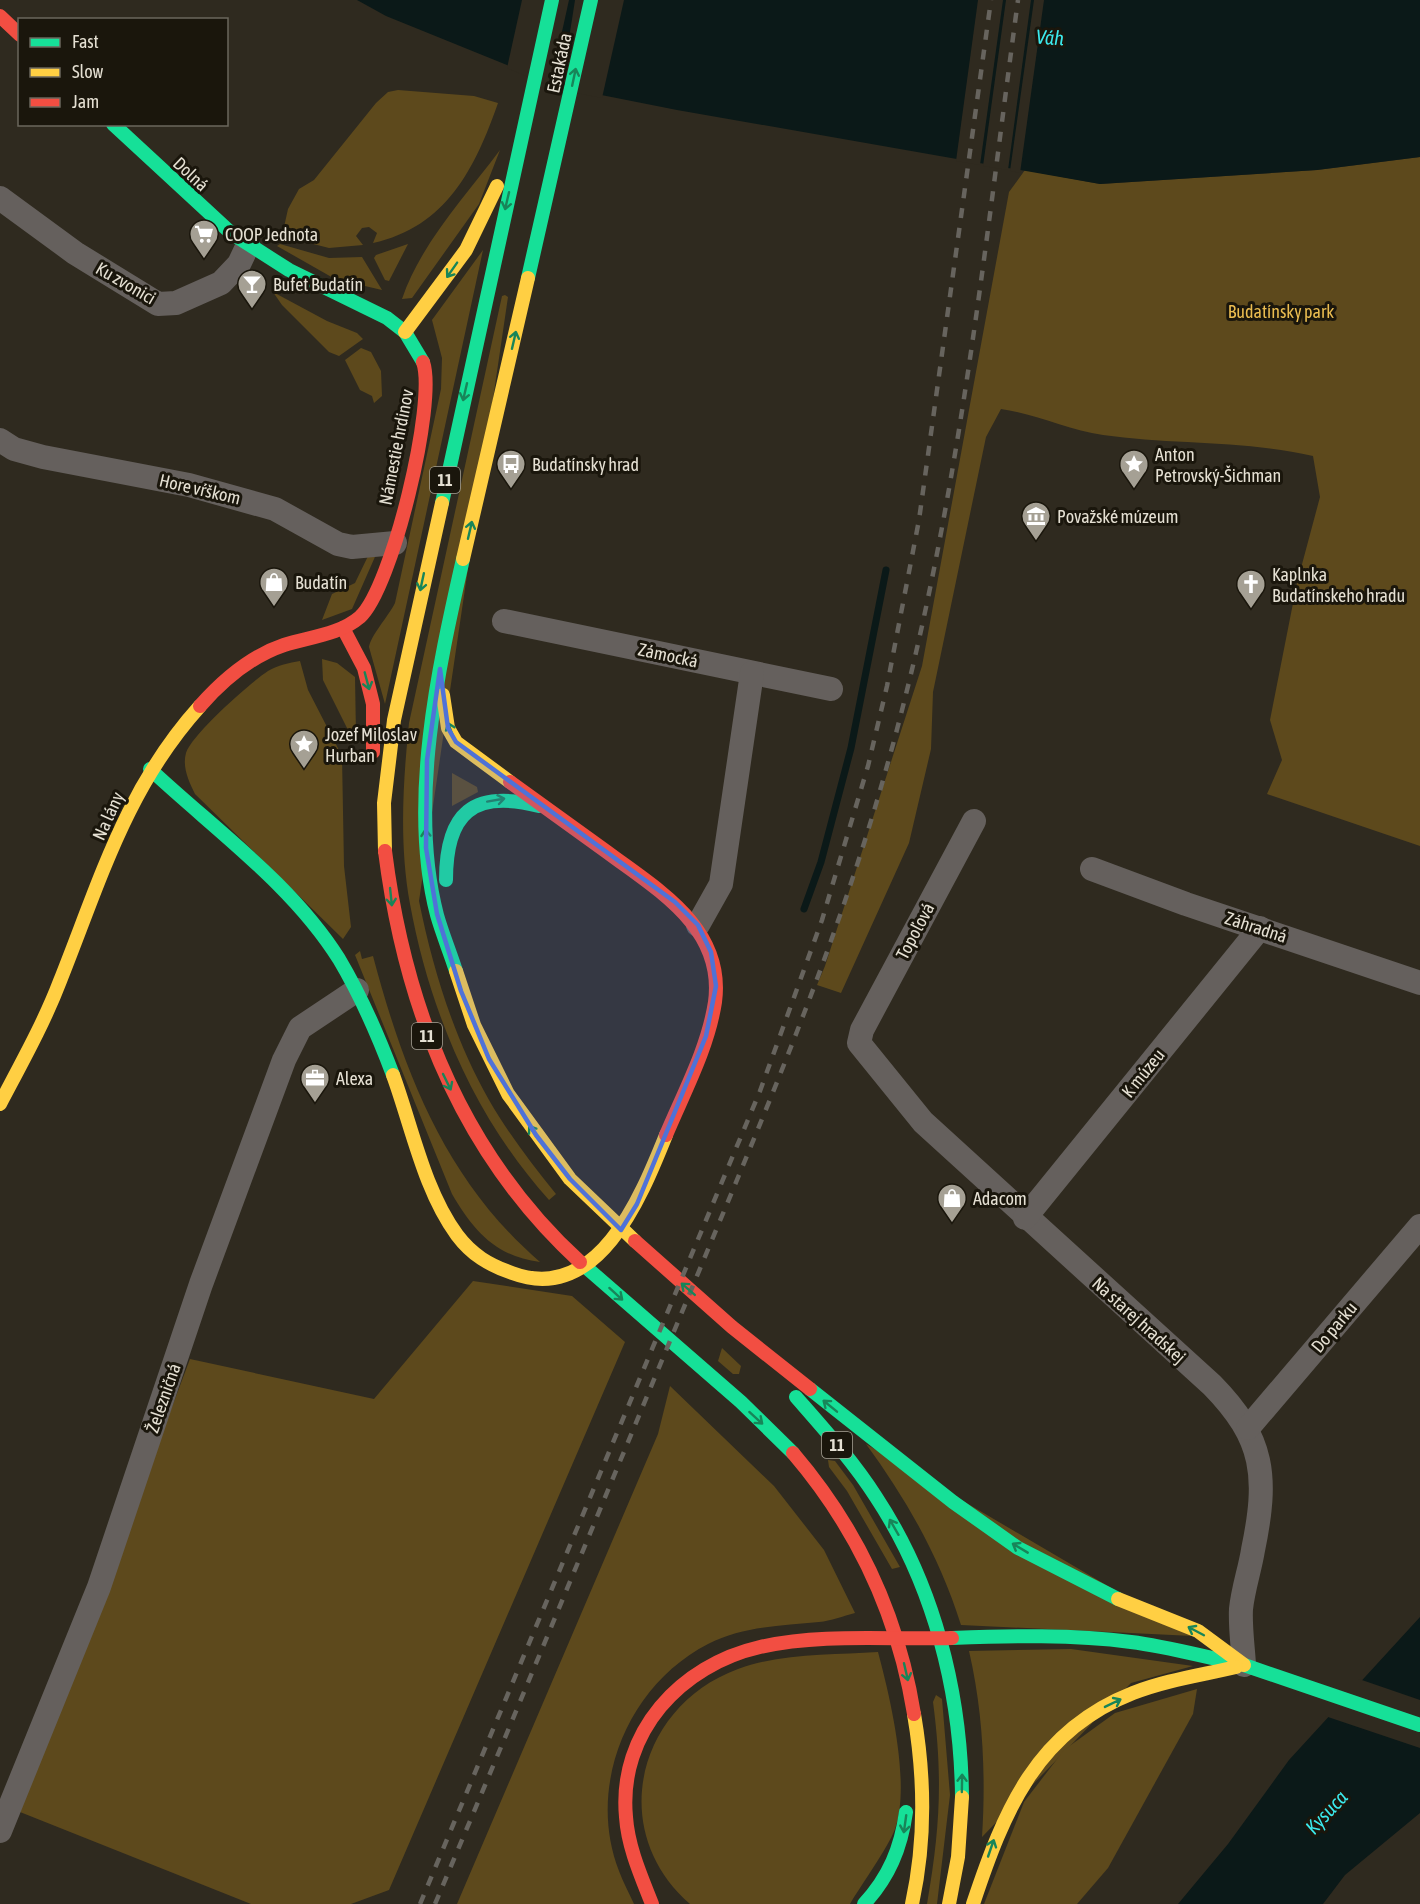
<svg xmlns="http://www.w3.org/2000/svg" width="1420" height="1904" font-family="'Asap Condensed',sans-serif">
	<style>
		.green { fill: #5d491c }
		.water { fill: #0b1918 }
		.pier { fill: #2f2a1f }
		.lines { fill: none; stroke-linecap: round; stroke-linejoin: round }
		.stream { stroke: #0b1918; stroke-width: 7 }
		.street { stroke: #65605d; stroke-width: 24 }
		.fast { stroke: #16e098; stroke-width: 14 }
		.slow { stroke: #ffcf43; stroke-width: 14 }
		.jam { stroke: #f24e42; stroke-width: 14 }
		.rail { stroke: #67645e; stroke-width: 4.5; stroke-dasharray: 10 10; stroke-linecap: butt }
		.oneway { stroke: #188559 }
		.marked { fill: #4f72d7; fill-opacity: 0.2; stroke: #4f72d7; stroke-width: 4.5; stroke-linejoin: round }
		.labels { text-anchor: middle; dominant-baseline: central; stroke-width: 6; stroke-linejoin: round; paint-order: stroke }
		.shield { fill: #1a160c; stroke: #a8a397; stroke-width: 1.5 }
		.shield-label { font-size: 16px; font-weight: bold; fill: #e5e0d3 }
		.street-label { font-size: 18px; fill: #e5e0d3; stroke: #1a160c }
		.poi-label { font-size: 18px; fill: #e5e0d3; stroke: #1a160c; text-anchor: start }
		.park-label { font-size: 18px; fill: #eabc50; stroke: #1a160c }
		.water-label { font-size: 20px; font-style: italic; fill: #3beaed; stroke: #1a160c }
	</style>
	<rect width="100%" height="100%" fill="#2f2a1f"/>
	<!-- green -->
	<g class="green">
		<path d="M398,90L474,96L498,103C475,169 446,227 373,243L377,233L369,227L362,228L356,236L363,245L329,248L282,236L288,209L299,189L314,180L376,103L388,92Z"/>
		<path d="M500,150L479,204L412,298L402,299C421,243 465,197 500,150Z"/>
		<path d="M1420,157V846L1267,794L1282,760L1270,720L1297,583L1320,497L1313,456C1244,440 1172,445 1103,435C1068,430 1036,414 1001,409L986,437L933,692L931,749L909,843L841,993L817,985L825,966L922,666L1009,192L1025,170L1100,184L1317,170Z"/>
		<path d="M280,244L329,258L362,257L382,290L335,279L277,246Z"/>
		<path d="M408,244L389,281L385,280L374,258L376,255Z"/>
		<path d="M483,250L385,704L369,647C371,635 388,617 395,603L441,389L442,358L432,320Z"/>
		<path d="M273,292L327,321L357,333L363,339L339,356L329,352L282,305Z"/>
		<path d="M505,295L508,297L419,901C433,970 454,1038 489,1100C508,1133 532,1164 556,1194L549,1200C475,1118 430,1013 410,904C399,844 403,782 409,723L502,296Z"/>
		<path d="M361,348L371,352L381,371L382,396L374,403L372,396L360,390L345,360Z"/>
		<path d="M378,550L352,609L322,620L332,594L355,583L370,552Z"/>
		<path d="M322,659L337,663L355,677L356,735L350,734L323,680Z"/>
		<path d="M300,661L308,690L342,756L344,866L351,927L343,939L195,794C189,782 182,767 186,753C192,734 251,682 268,671C278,665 289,663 300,661Z"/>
		<path d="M452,773L477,787L478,792L452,806Z"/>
		<path d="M360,951L362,959L373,956C404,1073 446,1181 540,1262C496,1257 473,1230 452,1194L355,955Z"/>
		<path d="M473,1281L572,1296L625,1342L389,1890L351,1904H251L20,1812L190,1359L374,1399Z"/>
		<path d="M722,1348L741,1366L739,1374H733L718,1361Z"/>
		<path d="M670,1386L774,1486L824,1550L855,1613C843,1616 831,1621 819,1622C781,1626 743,1626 708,1644C628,1685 586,1786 619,1871C623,1882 629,1893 634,1904H457L658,1434Z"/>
		<path d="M866,1444L1193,1636L961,1625C940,1558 907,1500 866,1444Z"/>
		<path d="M828,1460L835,1461L853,1485L900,1567L892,1569L847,1491L829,1467Z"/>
		<path d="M1071,1649L1193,1666L1131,1683L982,1837C986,1775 983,1711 969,1651Z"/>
		<path d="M878,1652C890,1697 911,1784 895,1829C888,1848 861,1885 850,1904H690C606,1831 637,1706 738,1669C781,1653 833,1655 878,1652Z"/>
		<path d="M1197,1689L1193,1714L1108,1868L1077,1904H984L1024,1802L1064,1750L1115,1713Z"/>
		<path d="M936,1695L942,1699L950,1795L937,1904H927C940,1829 943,1778 933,1702Z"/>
	</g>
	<!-- water -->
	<g class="water">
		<path d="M357,0H1420V157L1317,170L1100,184L677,110L561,87L386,16Z"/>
		<path d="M1420,1617V1813L1345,1875L1323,1904H1178L1228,1844L1289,1760Z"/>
	</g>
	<!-- pier -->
	<g class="pier">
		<path d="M522,0H569L550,86L507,68Z"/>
		<path d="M575,0H624L602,98L561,90Z"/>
		<path d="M978,0H1003L980,165L956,161Z"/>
		<path d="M1006,0H1031L1008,170L983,166Z"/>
		<path d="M1034,0H1044L1020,173L1010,171Z"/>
		<path d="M1359,1679L1420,1700V1748L1325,1716Z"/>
	</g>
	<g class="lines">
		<!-- stream -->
		<path class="stream" d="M804,909L821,862L851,748L886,570"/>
		<!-- street -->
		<g class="street">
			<path d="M0,198L75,253L158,304L176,303L221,283L239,264L248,245"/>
			<path d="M0,440L14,449L43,457L189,485L275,509L338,544L352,547L395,543"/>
			<path d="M504,621L831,689"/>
			<path d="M974,821L862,1030L859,1043L923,1122L1212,1385C1265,1439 1268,1477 1253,1550C1250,1569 1243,1589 1241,1609C1240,1627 1243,1647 1244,1665"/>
			<path d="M1092,869L1186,904L1420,983"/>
			<path d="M698,925L721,884L752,673"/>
			<path d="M1025,1218L1260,928"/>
			<path d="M1248,1428L1420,1226"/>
			<path d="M0,1831L99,1587L201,1284L284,1060L300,1028L357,990"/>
		</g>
		<!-- fast -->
		<g class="fast">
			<path d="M113,124L231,233L289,270L387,318L405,332L423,362"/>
			<path d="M528,278L591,0"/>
			<path d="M442,503L552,0"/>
			<path d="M150,769C214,829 292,884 339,959C361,996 378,1035 393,1075"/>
			<path d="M446,880C446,813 473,789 539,806"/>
			<path d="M456,971C450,952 442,933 437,915C408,804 438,669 463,559"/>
			<path d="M580,1262L741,1402L793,1453"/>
			<path d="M810,1389L953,1502L1018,1548L1118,1599"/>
			<path d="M796,1397C824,1429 853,1461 876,1497C934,1585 961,1692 962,1797"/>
			<path d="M952,1638C1011,1636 1072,1634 1131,1642C1164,1646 1197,1655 1230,1662"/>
			<path d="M1244,1665L1420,1725"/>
			<path d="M864,1904C889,1877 901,1848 906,1812"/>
		</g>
		<!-- slow -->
		<g class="slow">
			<path d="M405,332L466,250L497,186"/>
			<path d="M463,559L528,278"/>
			<path d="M443,695L448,728L456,742L510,782"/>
			<path d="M385,851L384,803L394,720L442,503"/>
			<path d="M456,971L474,1025L508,1094L570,1179L635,1241"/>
			<path d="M393,1075C412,1127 424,1190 457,1235C472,1255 489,1265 512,1273C598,1305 641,1197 666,1135"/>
			<path d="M0,1104C21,1064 44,1023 60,981C100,881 126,788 200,706"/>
			<path d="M1118,1599L1198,1631L1244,1665"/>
			<path d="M912,1904C926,1840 925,1778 914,1714"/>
			<path d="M949,1904L958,1857L962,1797"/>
			<path d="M973,1904C1004,1811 1036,1731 1133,1693C1166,1680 1202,1675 1236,1667"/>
		</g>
		<!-- jam -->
		<g class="jam">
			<path d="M0,16L20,35"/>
			<path d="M343,628L364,668L373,704V752"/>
			<path d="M200,706C223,680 251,656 284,645C309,637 339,635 360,617C392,588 437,402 423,362"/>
			<path d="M510,782C542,805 575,829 607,852C658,890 725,928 715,1002C708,1048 684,1092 666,1135"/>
			<path d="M385,851C405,1009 461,1153 580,1262"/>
			<path d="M635,1241L732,1327L810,1389"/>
			<path d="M793,1453C858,1529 898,1615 914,1714"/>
			<path d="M652,1904C641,1876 628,1847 626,1817C618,1732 681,1665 760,1647C822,1633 889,1640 952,1638"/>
		</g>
		<!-- rail -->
		<g class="rail">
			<path d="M420,1904L760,1091L822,920L868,766L887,686L919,520L991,0"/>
			<path d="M435,1904C520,1703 603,1502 687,1300C759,1126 834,955 885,773C957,521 983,259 1018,0"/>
		</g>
	</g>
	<!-- one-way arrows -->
	<defs><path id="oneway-shaft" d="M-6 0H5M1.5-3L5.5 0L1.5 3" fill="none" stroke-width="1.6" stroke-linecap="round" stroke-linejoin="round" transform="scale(1.5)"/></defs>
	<g class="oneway">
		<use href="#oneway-shaft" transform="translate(574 77) rotate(-78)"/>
		<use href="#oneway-shaft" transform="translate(507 201) rotate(103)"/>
		<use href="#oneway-shaft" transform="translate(452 270) rotate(125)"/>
		<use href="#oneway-shaft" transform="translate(514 340) rotate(-77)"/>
		<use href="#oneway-shaft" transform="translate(465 392) rotate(103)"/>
		<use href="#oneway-shaft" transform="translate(470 530) rotate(-77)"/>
		<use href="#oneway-shaft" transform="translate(422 582) rotate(102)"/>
		<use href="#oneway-shaft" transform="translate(367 681) rotate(75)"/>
		<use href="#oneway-shaft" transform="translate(451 731) rotate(-111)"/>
		<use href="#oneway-shaft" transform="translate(496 800) rotate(-10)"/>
		<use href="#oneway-shaft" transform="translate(426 838) rotate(-93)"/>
		<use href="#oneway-shaft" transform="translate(391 897) rotate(84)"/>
		<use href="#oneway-shaft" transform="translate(447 1082) rotate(64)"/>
		<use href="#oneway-shaft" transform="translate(534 1133) rotate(-125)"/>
		<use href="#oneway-shaft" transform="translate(688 1289) rotate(-139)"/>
		<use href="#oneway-shaft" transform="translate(616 1294) rotate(42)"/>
		<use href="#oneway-shaft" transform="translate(830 1406) rotate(-141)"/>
		<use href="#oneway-shaft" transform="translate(756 1418) rotate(42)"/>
		<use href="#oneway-shaft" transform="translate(894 1527) rotate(-120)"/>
		<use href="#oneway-shaft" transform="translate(1020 1548) rotate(-149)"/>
		<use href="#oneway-shaft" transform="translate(1196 1631) rotate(-152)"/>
		<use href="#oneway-shaft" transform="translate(906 1672) rotate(77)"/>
		<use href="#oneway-shaft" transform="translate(1113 1703) rotate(-26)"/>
		<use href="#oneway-shaft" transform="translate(962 1783) rotate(-89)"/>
		<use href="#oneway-shaft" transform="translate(905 1824) rotate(98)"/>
		<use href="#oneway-shaft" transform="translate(991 1848) rotate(-71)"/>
	</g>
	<!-- marked area -->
	<path class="marked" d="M440,669L448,728L456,742L675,902L698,925L711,952L716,986L706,1036L637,1204L621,1230L570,1179L536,1135L489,1059L461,991L437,914L426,848L427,760Z"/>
	<!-- icons -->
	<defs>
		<g id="supermarket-pin" transform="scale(1.5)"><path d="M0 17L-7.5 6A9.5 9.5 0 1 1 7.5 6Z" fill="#a5a094" stroke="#1a160c"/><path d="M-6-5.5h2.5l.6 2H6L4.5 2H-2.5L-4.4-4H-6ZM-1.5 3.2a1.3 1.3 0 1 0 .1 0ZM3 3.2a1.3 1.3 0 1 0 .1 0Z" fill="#fff"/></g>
		<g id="bar-pin" transform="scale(1.5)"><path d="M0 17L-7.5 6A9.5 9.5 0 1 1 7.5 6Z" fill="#a5a094" stroke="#1a160c"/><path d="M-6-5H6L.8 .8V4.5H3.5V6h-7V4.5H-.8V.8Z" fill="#fff"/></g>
		<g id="bus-pin" transform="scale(1.5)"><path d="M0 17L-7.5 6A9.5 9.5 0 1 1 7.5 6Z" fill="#a5a094" stroke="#1a160c"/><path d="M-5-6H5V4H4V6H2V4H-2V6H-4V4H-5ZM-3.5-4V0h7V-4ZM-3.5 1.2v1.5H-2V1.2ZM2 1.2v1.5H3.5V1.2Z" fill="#fff"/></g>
		<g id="sight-pin" transform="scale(1.5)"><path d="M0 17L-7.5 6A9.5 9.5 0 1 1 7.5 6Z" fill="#a5a094" stroke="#1a160c"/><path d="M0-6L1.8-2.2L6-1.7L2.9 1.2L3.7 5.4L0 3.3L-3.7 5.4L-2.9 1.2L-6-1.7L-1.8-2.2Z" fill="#fff"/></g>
		<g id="museum-pin" transform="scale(1.5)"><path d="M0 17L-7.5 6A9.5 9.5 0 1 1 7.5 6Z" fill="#a5a094" stroke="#1a160c"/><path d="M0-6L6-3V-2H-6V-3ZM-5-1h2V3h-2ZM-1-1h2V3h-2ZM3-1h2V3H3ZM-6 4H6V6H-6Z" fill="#fff"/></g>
		<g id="shop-pin" transform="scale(1.5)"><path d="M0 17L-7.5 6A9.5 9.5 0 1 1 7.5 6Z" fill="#a5a094" stroke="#1a160c"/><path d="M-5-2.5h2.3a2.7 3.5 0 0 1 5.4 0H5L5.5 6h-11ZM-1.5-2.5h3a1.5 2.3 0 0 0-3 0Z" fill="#fff"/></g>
		<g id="church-pin" transform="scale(1.5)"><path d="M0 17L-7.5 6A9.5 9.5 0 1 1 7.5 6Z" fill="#a5a094" stroke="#1a160c"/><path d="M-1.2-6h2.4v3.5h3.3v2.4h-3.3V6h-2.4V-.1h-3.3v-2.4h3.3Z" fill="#fff"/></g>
		<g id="office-pin" transform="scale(1.5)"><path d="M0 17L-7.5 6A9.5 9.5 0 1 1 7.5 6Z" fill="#a5a094" stroke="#1a160c"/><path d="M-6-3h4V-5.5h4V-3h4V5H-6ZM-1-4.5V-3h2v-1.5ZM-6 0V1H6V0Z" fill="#fff"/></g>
	</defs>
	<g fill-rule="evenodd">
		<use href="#supermarket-pin" x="204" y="234"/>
		<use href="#bar-pin" x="252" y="284"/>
		<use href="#bus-pin" x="511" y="464"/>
		<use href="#sight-pin" x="1134" y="464"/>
		<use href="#museum-pin" x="1036" y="516"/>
		<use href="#shop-pin" x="274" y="582"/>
		<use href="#church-pin" x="1251" y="584"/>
		<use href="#sight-pin" x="304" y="744"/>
		<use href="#office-pin" x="315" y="1078"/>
		<use href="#shop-pin" x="952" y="1198"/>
	</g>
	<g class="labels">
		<!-- shield labels -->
		<g class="shield">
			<rect x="430" y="467" width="30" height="26" rx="4.5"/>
			<rect x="412" y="1023" width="30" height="26" rx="4.5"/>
			<rect x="822" y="1432" width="30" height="26" rx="4.5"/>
		</g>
		<g class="shield-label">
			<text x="445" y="480">11</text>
			<text x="427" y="1036">11</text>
			<text x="837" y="1445">11</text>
		</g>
		<!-- street labels -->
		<g class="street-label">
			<text transform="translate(559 63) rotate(-78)">Estakáda</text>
			<text transform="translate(191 174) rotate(43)">Dolná</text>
			<text transform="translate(126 283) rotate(30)">Ku zvonici</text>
			<text transform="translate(396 447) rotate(-79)">Námestie hrdinov</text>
			<text transform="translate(200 489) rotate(13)">Hore vŕškom</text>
			<text transform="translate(668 655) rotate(12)">Zámocká</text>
			<text transform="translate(108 816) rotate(-66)">Na lány</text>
			<text transform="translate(1256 927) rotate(18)">Záhradná</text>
			<text transform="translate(915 931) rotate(-62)">Topoľová</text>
			<text transform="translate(1143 1073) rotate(-51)">K múzeu</text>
			<text transform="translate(1139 1320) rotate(42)">Na starej hradskej</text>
			<text transform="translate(1334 1327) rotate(-50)">Do parku</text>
			<text transform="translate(163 1398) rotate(-71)">Železničná</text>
		</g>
		<!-- poi labels -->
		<g class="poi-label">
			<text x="225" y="234">COOP Jednota</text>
			<text x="273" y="284">Bufet Budatín</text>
			<text x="1155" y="454">Anton<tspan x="1155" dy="21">Petrovský-Šichman</tspan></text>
			<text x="532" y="464">Budatínsky hrad</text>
			<text x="1057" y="516">Považské múzeum</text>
			<text x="1272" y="574">Kaplnka<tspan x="1272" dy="21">Budatínskeho hradu</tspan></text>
			<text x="295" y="582">Budatín</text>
			<text x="325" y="734">Jozef Miloslav<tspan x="325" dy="21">Hurban</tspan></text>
			<text x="336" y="1078">Alexa</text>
			<text x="973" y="1198">Adacom</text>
		</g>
		<!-- park labels -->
		<g class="park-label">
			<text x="1281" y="311">Budatínsky park</text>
		</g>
		<!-- water labels -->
		<g class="water-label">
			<text transform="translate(1050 37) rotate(4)">Váh</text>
			<text transform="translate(1326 1812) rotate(-47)">Kysuca</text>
		</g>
	</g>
	<!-- legend -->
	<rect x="18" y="18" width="210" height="108" fill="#1a160c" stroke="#6b675c" stroke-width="1.5"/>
	<rect x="30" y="38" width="30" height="9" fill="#16e098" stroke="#6b675c" stroke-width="1.5"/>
	<text x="72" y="48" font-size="18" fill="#e5e0d3">Fast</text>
	<rect x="30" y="68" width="30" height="9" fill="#ffcf43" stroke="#6b675c" stroke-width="1.5"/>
	<text x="72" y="78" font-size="18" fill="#e5e0d3">Slow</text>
	<rect x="30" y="98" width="30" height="9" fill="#f24e42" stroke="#6b675c" stroke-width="1.5"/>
	<text x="72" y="108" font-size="18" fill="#e5e0d3">Jam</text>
</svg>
